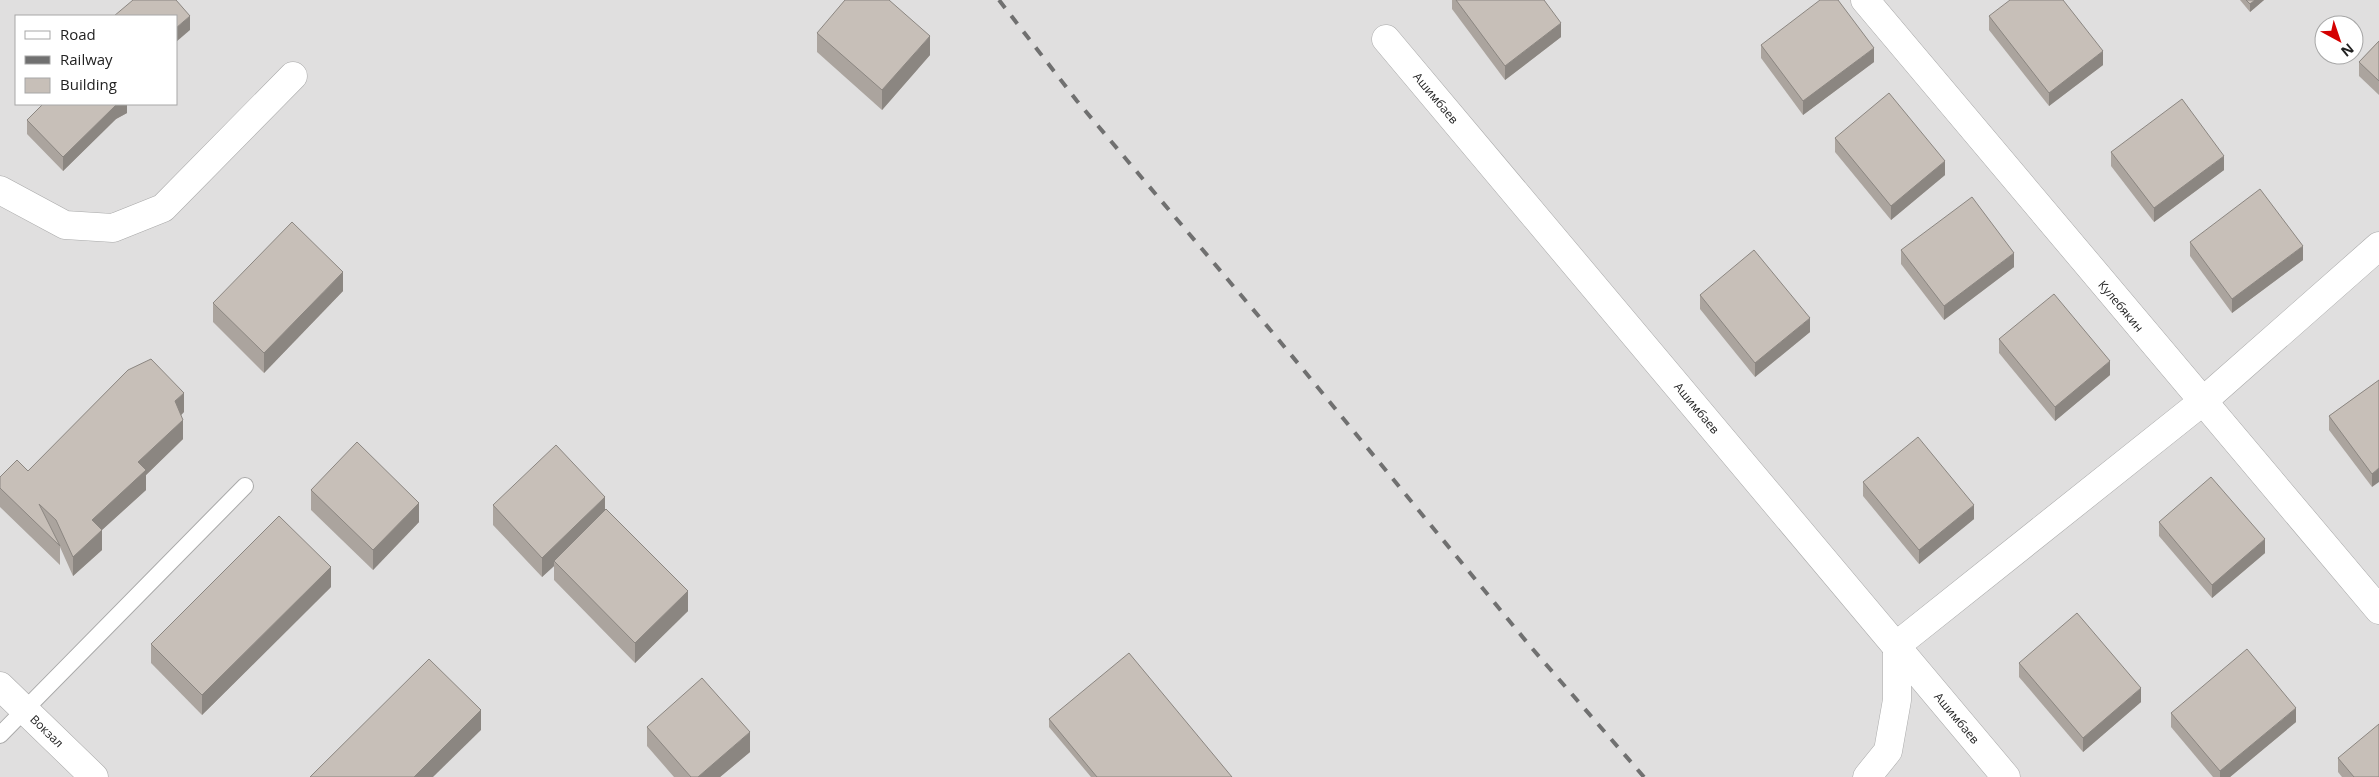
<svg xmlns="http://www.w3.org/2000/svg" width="2379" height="777" font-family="'Open Sans',sans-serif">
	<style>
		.residential { fill: #e0dfdf; fill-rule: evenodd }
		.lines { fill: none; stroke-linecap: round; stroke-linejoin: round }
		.service-casing { stroke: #a9a9a9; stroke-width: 18 }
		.minor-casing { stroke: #a9a9a9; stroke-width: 29 }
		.tertiary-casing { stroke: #a9a9a9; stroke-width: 29 }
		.service { stroke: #fff; stroke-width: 16 }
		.minor { stroke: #fff; stroke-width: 28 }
		.tertiary { stroke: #fff; stroke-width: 28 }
		.rail { stroke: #707070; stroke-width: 4; stroke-dasharray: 10 10; stroke-linecap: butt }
		.wall { fill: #aba49e }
		.shaded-wall { fill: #8b8681 }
		.building { fill: #c7bfb8; stroke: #8b8681 }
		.labels { text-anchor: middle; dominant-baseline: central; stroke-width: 4; stroke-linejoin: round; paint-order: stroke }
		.street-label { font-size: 12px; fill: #222; stroke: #fff }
	</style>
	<rect width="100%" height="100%" fill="#f2efe9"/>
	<!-- residential -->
	<path class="residential" d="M0,0H2379V777H0ZM16,16H176V104H16ZM2324,25H2354V55H2324Z"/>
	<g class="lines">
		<!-- service casing -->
		<g class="service-casing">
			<path id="service" d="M0,735L245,486"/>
		</g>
		<!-- minor casing -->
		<g class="minor-casing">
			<g id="minor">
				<path d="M1865,0L2379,610"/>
				<path d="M1386,39L2006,777"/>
				<path d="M0,190L65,225L113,228L163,208L293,76"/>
				<path d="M1867,777L1888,751L1897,700V645L2202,402L2379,246"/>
			</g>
		</g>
		<!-- tertiary casing -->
		<g class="tertiary-casing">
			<path id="tertiary" d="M0,686L94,777"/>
		</g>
		<!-- service -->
		<use href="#service" class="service"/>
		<!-- minor -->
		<use href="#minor" class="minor"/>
		<!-- tertiary -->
		<use href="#tertiary" class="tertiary"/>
		<!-- rail -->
		<path class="rail" d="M999,0L1077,101L1278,339L1530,646L1644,777"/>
	</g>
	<!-- wall -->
	<g class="wall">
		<path d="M1452,0H1544L1561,37L1505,80L1452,9Z"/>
		<path d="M2240,0H2264L2250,12Z"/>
		<path d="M1989,16L2103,65L2049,106L1989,30Z"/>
		<path d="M817,33L930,55L882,110L817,52Z"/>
		<path d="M2379,41V95L2359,76V62Z"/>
		<path d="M1761,45L1874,62L1803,115L1761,58Z"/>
		<path d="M127,104V113L116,119L63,171L27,134V120Z"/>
		<path d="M1835,138L1945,175L1891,220L1835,152Z"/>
		<path d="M2111,152L2224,170L2154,222L2111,166Z"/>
		<path d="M2190,242L2303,260L2232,313L2190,256Z"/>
		<path d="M1901,250L2014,267L1944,320L1901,264Z"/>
		<path d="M343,291L264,373L213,322V303Z"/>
		<path d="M1700,295L1810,332L1755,377L1700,309Z"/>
		<path d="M1999,339L2110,375L2055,421L1999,353Z"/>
		<path d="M2379,380L2372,487L2329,430V416Z"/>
		<path d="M184,412L181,415L183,439L146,475V490L102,530V550L73,576L60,547V565L0,507V477L28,471Z"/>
		<path d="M1863,482L1974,519L1919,564L1863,496Z"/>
		<path d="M311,490L419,522L373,570L311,510Z"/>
		<path d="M493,505L605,510L688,611L635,663L554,580V566L542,577L493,525Z"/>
		<path d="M2159,522L2265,553L2212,598L2159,536Z"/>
		<path d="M331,587L202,715L151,663V644Z"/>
		<path d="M2019,663L2141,702L2083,752L2019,677Z"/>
		<path d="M2171,713L2296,722L2230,777H2213L2171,727Z"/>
		<path d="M1049,719L1232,777H1091L1049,727Z"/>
		<path d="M647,727L750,752L720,777H674L647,746Z"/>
		<path d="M2338,758L2379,777H2342L2338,772Z"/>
	</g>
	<!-- shaded-wall -->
	<g class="shaded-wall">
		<path d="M2255,0H2264L2250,12V4Z"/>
		<path d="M190,16V30L176,42V28Z"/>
		<path d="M1561,23V37L1505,80V66Z"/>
		<path d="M930,36V55L882,110V90Z"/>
		<path d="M1874,48V62L1803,115V101Z"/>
		<path d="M2103,51V65L2049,106V93Z"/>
		<path d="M119,104H127V113L116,119L63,171V157L116,105Z"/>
		<path d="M2224,156V170L2154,222V208Z"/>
		<path d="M1945,161V175L1891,220V206Z"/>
		<path d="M2303,246V260L2232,313V299Z"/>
		<path d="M2014,253V267L1944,320V306Z"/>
		<path d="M343,272V291L264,373V353Z"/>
		<path d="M1810,318V332L1755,377V363Z"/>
		<path d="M2110,361V375L2055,421V407Z"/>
		<path d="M184,393V412L175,421V401Z"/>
		<path d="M183,420V439L146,475V490L92,539V520L138,462Z"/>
		<path d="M2379,468V482L2372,487V474Z"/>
		<path d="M605,497V516L554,561V566L542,577V558Z"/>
		<path d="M419,503V522L373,570V550Z"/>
		<path d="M1974,505V519L1919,564V550Z"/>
		<path d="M102,530V550L73,576V557Z"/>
		<path d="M2265,539V553L2212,598V585Z"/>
		<path d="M331,567V587L202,715V695Z"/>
		<path d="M688,591V611L635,663V643Z"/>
		<path d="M2141,688V702L2083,752V738Z"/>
		<path d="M2296,708V722L2230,777H2220V771Z"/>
		<path d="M481,710V730L433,777H414Z"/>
		<path d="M750,732V752L720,777H698Z"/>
	</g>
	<!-- building -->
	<g class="building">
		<path d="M133,0H176L190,16L176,28V16H114Z"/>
		<path d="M845,0H889L930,36L882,90L817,33Z"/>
		<path d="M1456,0H1544L1561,23L1505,66Z"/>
		<path d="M1820,0H1838L1874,48L1803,101L1761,45Z"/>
		<path d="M2010,0H2063L2103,51L2049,93L1989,16Z"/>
		<path d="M2246,0H2255L2250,4Z"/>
		<path d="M2379,41V81L2359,62Z"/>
		<path d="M1889,93L1945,161L1891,206L1835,138Z"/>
		<path d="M2182,99L2224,156L2154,208L2111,152Z"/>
		<path d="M43,104H119L116,105L63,157L27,120Z"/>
		<path d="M2260,189L2303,246L2232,299L2190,242Z"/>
		<path d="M1972,197L2014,253L1944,306L1901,250Z"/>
		<path d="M292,222L343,272L264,353L213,303Z"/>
		<path d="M1754,250L1810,318L1755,363L1700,295Z"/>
		<path d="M2054,294L2110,361L2055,407L1999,339Z"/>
		<path d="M151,359L184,393L175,401L183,420L138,462L146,470L92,520L102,530L73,557L56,520L39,504L60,546L0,488V477L17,460L28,471L128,370Z"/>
		<path d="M2379,380V468L2372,474L2329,416Z"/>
		<path d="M1918,437L1974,505L1919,550L1863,482Z"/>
		<path d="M357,442L419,503L373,550L311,490Z"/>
		<path d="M556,445L605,497L542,558L493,505Z"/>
		<path d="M2211,477L2265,539L2212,585L2159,522Z"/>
		<path d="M606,509L688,591L635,643L554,561Z"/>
		<path d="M279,516L331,567L202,695L151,644Z"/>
		<path d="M2077,613L2141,688L2083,738L2019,663Z"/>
		<path d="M2247,649L2296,708L2220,771L2171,713Z"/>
		<path d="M1129,653L1232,777H1097L1049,719Z"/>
		<path d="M429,659L481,710L414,777H310Z"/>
		<path d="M702,678L750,732L698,777H691L647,727Z"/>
		<path d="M2379,724V777H2354L2338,758Z"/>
	</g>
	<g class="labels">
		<!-- street labels -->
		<g class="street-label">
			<text transform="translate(1436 98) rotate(50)">Ашимбаев</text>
			<text transform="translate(2121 306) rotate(50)">Кулебякин</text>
			<text transform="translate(1697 408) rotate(50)">Ашимбаев</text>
			<text transform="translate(1957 718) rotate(50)">Ашимбаев</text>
			<text transform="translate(47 731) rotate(44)">Вокзал</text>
		</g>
	</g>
	<!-- legend -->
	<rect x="15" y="15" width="162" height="90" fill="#ffffff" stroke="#a7a7a7"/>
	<rect x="25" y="31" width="25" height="8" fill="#ffffff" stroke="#a7a7a7"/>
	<text x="60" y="40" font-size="15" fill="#222222">Road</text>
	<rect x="25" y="56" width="25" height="8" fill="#707070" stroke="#a7a7a7"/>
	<text x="60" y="65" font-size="15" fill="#222222">Railway</text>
	<rect x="25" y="78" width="25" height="15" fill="#c7bfb8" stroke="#a7a7a7"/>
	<text x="60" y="90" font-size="15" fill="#222222">Building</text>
	<!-- north arrow -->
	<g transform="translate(2339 40) rotate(140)"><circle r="24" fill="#ffffff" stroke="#a7a7a7"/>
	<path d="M0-4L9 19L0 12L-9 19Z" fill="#d40000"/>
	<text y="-8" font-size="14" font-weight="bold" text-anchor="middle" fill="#222222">N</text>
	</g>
</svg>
